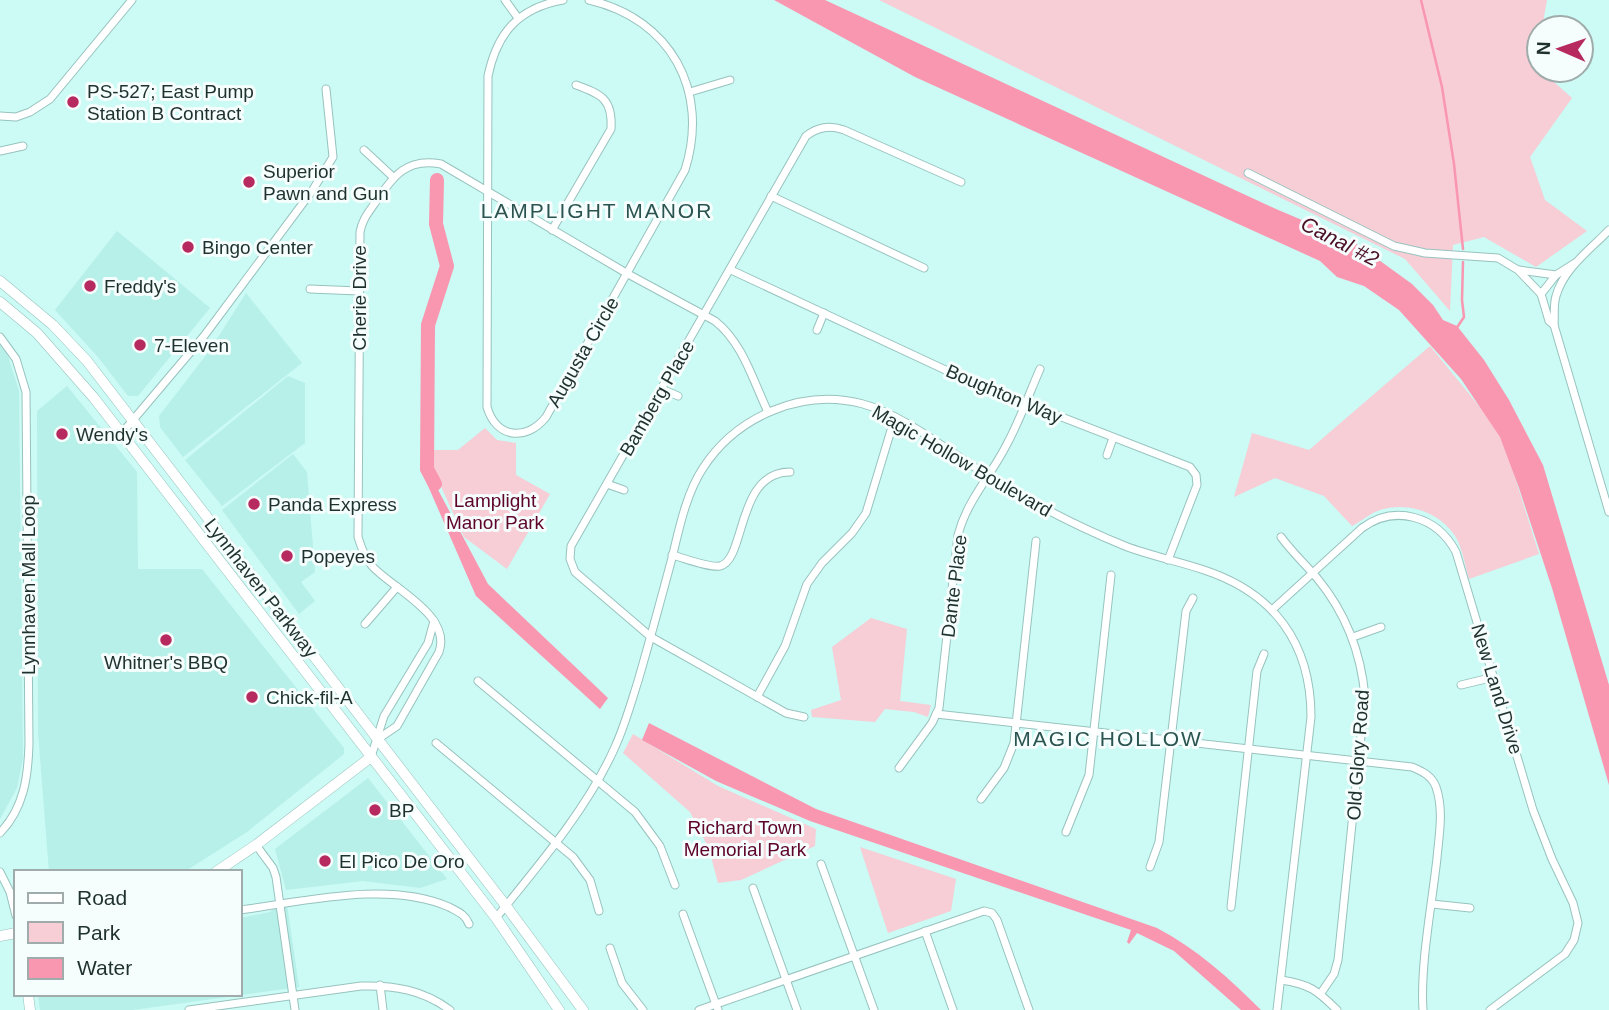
<svg xmlns="http://www.w3.org/2000/svg" width="1609" height="1010" font-family="Helvetica,sans-serif">
	<style>
		.built { fill: #b7efe9 }
		.green { fill: #f7cdd6 }
		.water { fill: #f996b0 }
		.lines { fill: none; stroke-linecap: round; stroke-linejoin: round }
		.stream { stroke: #f996b0; stroke-width: 2.5 }
		.river { stroke: #f996b0; stroke-width: 14 }
		.street-casing { stroke: #97c3bf; stroke-width: 9 }
		.secondary-casing { stroke: #97c3bf; stroke-width: 11 }
		.street { stroke: #fff; stroke-width: 7 }
		.secondary { stroke: #fff; stroke-width: 10 }
		.poi-dot { fill: #b72a60; stroke: #f5fefd; stroke-width: 2.5 }
		.labels { text-anchor: middle; dominant-baseline: central; stroke-width: 6; stroke-linejoin: round; paint-order: stroke }
		.poi-label { font-size: 19px; fill: #1f312f; stroke: #f5fefd; text-anchor: start }
		.street-label { font-size: 19px; fill: #1f312f; stroke: #f5fefd }
		.park-label { font-size: 19px; fill: #5e042b; stroke: #f5fefd }
		.neighbourhood-label { font-size: 21px; letter-spacing: 2px; fill: #2b5451; stroke: #f5fefd }
		.water-label { font-size: 21px; font-style: italic; fill: #4b0f24; stroke: #f5fefd }
	</style>
	<rect width="100%" height="100%" fill="#ccfaf4"/>
	<!-- built -->
	<g class="built">
		<path d="M117,231L210,308L138,396H128L98,357L55,310Z"/>
		<path d="M246,293L302,363L183,457L160,427L159,416L210,350Z"/>
		<path d="M0,345L8,356L19,391L23,758L17,788L0,819Z"/>
		<path d="M288,376L305,383V443L222,506L185,460Z"/>
		<path d="M67,386L137,472L138,569H202L344,748V754L247,832L184,872H49L38,732L37,411Z"/>
		<path d="M293,454L307,472L315,572L301,582L315,601L299,614L222,510Z"/>
		<path d="M368,778L447,879L420,888L363,881L286,890L275,849Z"/>
		<path d="M286,898L299,987L133,1010H40L38,994H240V918L270,912Z"/>
	</g>
	<!-- green -->
	<g class="green">
		<path d="M879,0H1547L1542,28H1539L1535,65L1572,98L1530,157L1545,200L1587,231L1536,267L1484,237L1453,245L1450,311L1405,259Z"/>
		<path d="M1430,346L1501,433L1539,554L1469,579C1465,566 1462,544 1453,533C1436,510 1402,500 1375,512C1367,516 1360,522 1352,526L1324,496L1275,478L1234,497L1252,433L1309,450Z"/>
		<path d="M485,428L497,440L516,443V475L550,494L507,569L464,537L434,471L430,450H458Z"/>
		<path d="M871,618L907,629L900,701L931,705L928,717L914,712L885,709L875,722L812,717L811,710L841,700L832,647Z"/>
		<path d="M633,734L718,786L816,829L815,846L741,880L718,883L709,849L690,812L623,753Z"/>
		<path d="M860,847L956,879L951,911L888,933Z"/>
	</g>
	<!-- water -->
	<g class="water">
		<path d="M774,0H825L1276,209L1354,242L1412,284L1433,305L1443,320L1457,326L1484,360L1509,400L1543,465L1609,685V785L1552,588L1519,488L1500,437L1461,379L1399,310L1364,286L1337,277L1320,261L915,77Z"/>
		<path d="M427,469L488,584L608,698L600,709L476,596L422,472Z"/>
		<path d="M649,723L816,809L1157,928C1197,949 1229,978 1261,1010H1241L1174,951L1137,933L1129,944L1127,942L1131,930L810,821L716,781L642,740Z"/>
	</g>
	<g class="lines">
		<!-- stream -->
		<g class="stream">
			<path d="M1421,0L1442,87L1454,164L1463,249"/>
			<path d="M1456,329L1464,317L1462,300L1463,262"/>
		</g>
		<!-- river -->
		<path class="river" d="M435,484L427,469L428,325L447,266L436,224L437,180"/>
		<!-- street casing -->
		<g class="street-casing">
			<g id="street">
				<path d="M505,0L518,18"/>
				<path d="M563,0C518,8 497,33 488,76L487,407C496,438 526,442 546,417L685,170C710,91 671,19 589,0"/>
				<path d="M690,92L730,80"/>
				<path d="M0,116L16,117L30,112L50,99L132,0"/>
				<path d="M364,150L393,177"/>
				<path d="M0,151L23,146"/>
				<path d="M1248,173L1394,246L1425,253L1498,258L1518,270L1541,294"/>
				<path d="M771,196L924,268"/>
				<path d="M552,230L611,129C613,99 601,94 576,85"/>
				<path d="M1575,263L1556,275L1541,294L1549,321L1554,325C1555,315 1553,306 1556,296C1564,268 1590,250 1609,230"/>
				<path d="M731,270L969,381L1190,467L1196,475L1197,485L1168,560"/>
				<path d="M1519,270L1556,275"/>
				<path d="M310,289L359,291"/>
				<path d="M1554,325L1609,512"/>
				<path d="M817,330L824,313"/>
				<path d="M0,337L16,359L26,392L29,744C28,777 24,808 0,833"/>
				<path d="M662,389L678,396"/>
				<path d="M122,433L204,336L312,191L333,157L326,89"/>
				<path d="M1107,455L1113,438"/>
				<path d="M607,484L624,490"/>
				<path d="M1281,537C1292,552 1305,564 1317,578C1346,613 1361,652 1365,697L1338,960L1334,974L1321,993"/>
				<path d="M672,555C684,558 709,568 720,566C746,560 736,472 790,472"/>
				<path d="M1273,609L1362,528C1395,504 1437,516 1456,552L1533,810L1552,859L1573,903L1578,923L1574,940L1565,954L1490,1010"/>
				<path d="M365,624L397,587"/>
				<path d="M1353,637L1381,627"/>
				<path d="M478,681L635,812L660,846L675,885"/>
				<path d="M1461,685L1494,677"/>
				<path d="M757,697L785,646L807,584L822,563L852,533L866,513L895,417"/>
				<path d="M936,714L1412,767C1422,771 1432,776 1436,787C1444,810 1439,835 1437,858C1432,904 1420,965 1423,1010"/>
				<path d="M804,717L786,713L651,637L575,572L570,559L571,546L806,136C818,127 829,125 844,130L961,182"/>
				<path d="M378,739L397,726L439,652C452,615 393,589 372,566C365,558 361,547 358,537L360,232C362,220 368,213 375,203C393,177 406,157 441,164L628,274L715,321C743,343 753,381 768,412"/>
				<path d="M436,743L573,857L590,880L599,911"/>
				<path d="M371,757L384,716L428,643L434,621"/>
				<path d="M899,768L932,723L939,708L958,535C967,500 991,476 1007,444C1020,420 1029,394 1040,369"/>
				<path d="M981,799L1004,768L1014,743L1036,541"/>
				<path d="M1066,832L1089,775L1111,575"/>
				<path d="M256,845L273,868L276,877L295,1010"/>
				<path d="M821,864L874,1010"/>
				<path d="M1150,867L1159,842L1186,611L1193,598"/>
				<path d="M0,872L10,892L16,916"/>
				<path d="M753,888L797,1010"/>
				<path d="M1432,904L1470,908"/>
				<path d="M1231,907L1257,671L1264,654"/>
				<path d="M240,910C303,902 388,880 449,907C458,912 465,914 469,924"/>
				<path d="M683,914L718,1010"/>
				<path d="M496,918C538,866 588,808 615,747C625,725 631,703 638,681C650,640 661,599 672,558C679,529 686,494 703,468C737,416 802,388 863,404C903,415 944,448 979,470C1026,500 1073,525 1125,546C1151,556 1178,561 1204,570C1274,593 1311,643 1311,717L1277,1010"/>
				<path d="M925,931L953,1010"/>
				<path d="M610,948L622,983L643,1010"/>
				<path d="M1281,980C1309,984 1317,990 1337,1010"/>
				<path d="M380,985L383,1010"/>
				<path d="M189,1010L361,986C394,985 423,990 450,1010"/>
				<path d="M699,1010L984,911L992,913L997,920L1029,1010"/>
			</g>
		</g>
		<!-- secondary casing -->
		<g class="secondary-casing">
			<g id="secondary">
				<path d="M0,281L53,325L87,361L506,906L583,1010"/>
				<path d="M0,302L37,333L94,398L496,918L559,1010"/>
				<path d="M216,872L256,845L371,757"/>
				<path d="M0,936L16,933"/>
				<path d="M28,994L30,1010"/>
			</g>
		</g>
		<!-- street -->
		<use href="#street" class="street"/>
		<!-- secondary -->
		<use href="#secondary" class="secondary"/>
	</g>
	<!-- markers -->
	<g class="poi-dot">
		<circle cx="73" cy="102" r="7"/>
		<circle cx="249" cy="182" r="7"/>
		<circle cx="188" cy="247" r="7"/>
		<circle cx="90" cy="286" r="7"/>
		<circle cx="140" cy="345" r="7"/>
		<circle cx="62" cy="434" r="7"/>
		<circle cx="254" cy="504" r="7"/>
		<circle cx="287" cy="556" r="7"/>
		<circle cx="166" cy="640" r="7"/>
		<circle cx="252" cy="697" r="7"/>
		<circle cx="375" cy="810" r="7"/>
		<circle cx="325" cy="861" r="7"/>
	</g>
	<g class="labels">
		<!-- poi labels -->
		<g class="poi-label">
			<text x="87" y="91">PS-527; East Pump<tspan x="87" dy="22">Station B Contract</tspan></text>
			<text x="263" y="171">Superior<tspan x="263" dy="22">Pawn and Gun</tspan></text>
			<text x="202" y="247">Bingo Center</text>
			<text x="104" y="286">Freddy's</text>
			<text x="154" y="345">7-Eleven</text>
			<text x="76" y="434">Wendy's</text>
			<text x="268" y="504">Panda Express</text>
			<text x="301" y="556">Popeyes</text>
			<text x="166" y="662" text-anchor="middle">Whitner's BBQ</text>
			<text x="266" y="697">Chick-fil-A</text>
			<text x="389" y="810">BP</text>
			<text x="339" y="861">El Pico De Oro</text>
		</g>
		<!-- street labels -->
		<g class="street-label">
			<text transform="translate(359 298) rotate(-90)">Cherie Drive</text>
			<text transform="translate(583 352) rotate(-60)">Augusta Circle</text>
			<text transform="translate(1004 394) rotate(23)">Boughton Way</text>
			<text transform="translate(657 398) rotate(-60)">Bamberg Place</text>
			<text transform="translate(962 461) rotate(30)">Magic Hollow Boulevard</text>
			<text transform="translate(28 585) rotate(-90)">Lynnhaven Mall Loop</text>
			<text transform="translate(954 586) rotate(-83)">Dante Place</text>
			<text transform="translate(261 588) rotate(52)">Lynnhaven Parkway</text>
			<text transform="translate(1497 689) rotate(73)">New Land Drive</text>
			<text transform="translate(1358 755) rotate(-86)">Old Glory Road</text>
		</g>
		<!-- park labels -->
		<g class="park-label">
			<text x="495" y="500">Lamplight<tspan x="495" dy="22">Manor Park</tspan></text>
			<text x="745" y="827">Richard Town<tspan x="745" dy="22">Memorial Park</tspan></text>
		</g>
		<!-- neighbourhood labels -->
		<g class="neighbourhood-label">
			<text x="597" y="210">LAMPLIGHT MANOR</text>
			<text x="1108" y="738">MAGIC HOLLOW</text>
		</g>
		<!-- water labels -->
		<g class="water-label">
			<text transform="translate(1340 241) rotate(27)">Canal #2</text>
		</g>
	</g>
	<!-- legend -->
	<rect x="14" y="870" width="228" height="126" fill="#f5fefd" stroke="#9facab" stroke-width="2"/>
	<rect x="28" y="893" width="35" height="10" fill="#ffffff" stroke="#9facab" stroke-width="2"/>
	<text x="77" y="905" font-size="21" fill="#1f312f">Road</text>
	<rect x="28" y="922" width="35" height="21" fill="#f7cdd6" stroke="#9facab" stroke-width="2"/>
	<text x="77" y="940" font-size="21" fill="#1f312f">Park</text>
	<rect x="28" y="958" width="35" height="21" fill="#f996b0" stroke="#9facab" stroke-width="2"/>
	<text x="77" y="975" font-size="21" fill="#1f312f">Water</text>
	<!-- north arrow -->
	<g transform="translate(1560 49) rotate(272)"><circle r="33" fill="#f5fefd" stroke="#9facab" stroke-width="2"/>
	<path d="M0-5L12 26L0 18L-12 26Z" fill="#b72a60"/>
	<text y="-10" font-size="19" font-weight="bold" text-anchor="middle" fill="#1f312f">N</text>
	</g>
</svg>
